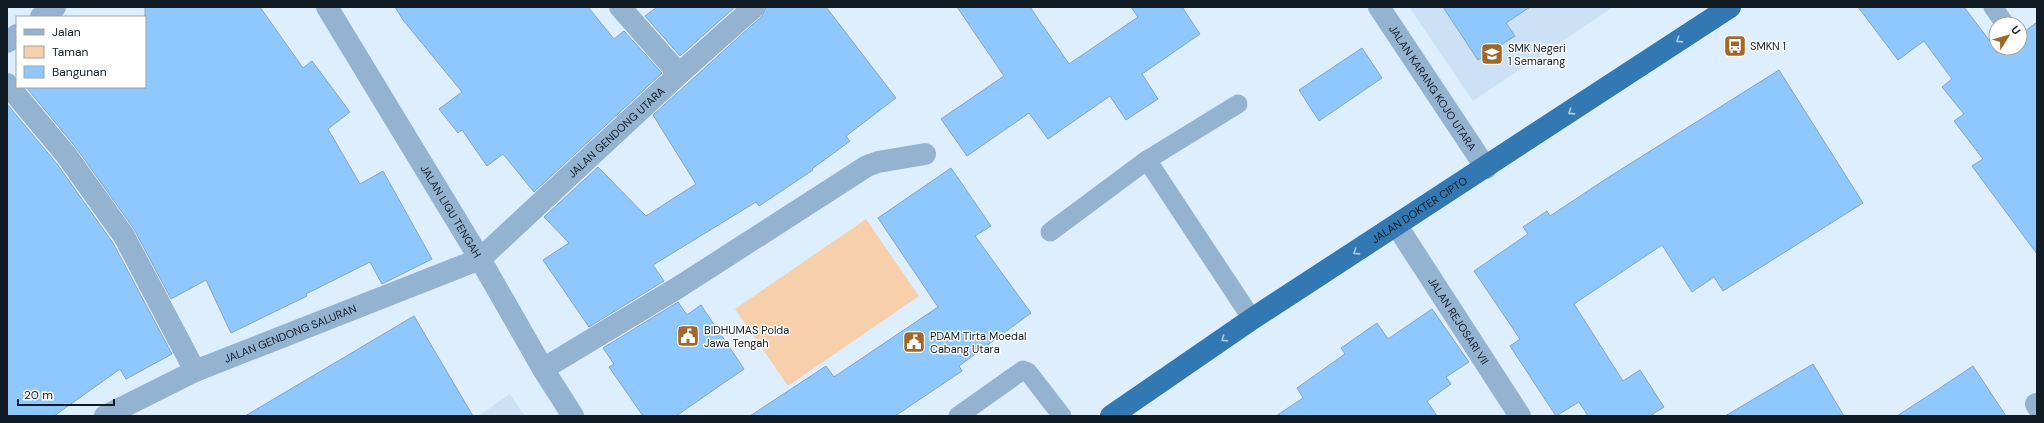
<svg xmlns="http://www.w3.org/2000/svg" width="2044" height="423" font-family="'DM Sans',sans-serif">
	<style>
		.built { fill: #cce1f5 }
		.green { fill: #f8cfab }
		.building { fill: #8ec8ff; stroke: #88a4be }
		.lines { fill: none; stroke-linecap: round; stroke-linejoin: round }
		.service { stroke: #94b3d1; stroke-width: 19 }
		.minor { stroke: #94b3d1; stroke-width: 22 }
		.trunk { stroke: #3278b2; stroke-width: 22 }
		.oneway { stroke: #adc9e0 }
		.labels { text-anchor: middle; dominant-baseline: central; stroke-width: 3; stroke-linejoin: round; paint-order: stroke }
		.poi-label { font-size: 11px; fill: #101b24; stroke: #fff; text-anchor: start }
		.street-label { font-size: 11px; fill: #101b24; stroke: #fff }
	</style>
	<rect width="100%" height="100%" fill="#def"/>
	<!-- built -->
	<g class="built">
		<path d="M1409,7H1613L1473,101Z"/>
		<path d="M510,394L525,416H478Z"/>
	</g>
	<!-- green -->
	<path class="green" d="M866,219L919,296L788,386L735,309Z"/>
	<!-- building -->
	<g class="building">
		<path d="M145,7H260L303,68L312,61L350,112L328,129L360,184L383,171L432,259L382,284L370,262L306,294L307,296L231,333L206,280L171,299L134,229L77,149L26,87H145Z"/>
		<path d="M395,7H588L614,39L624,31L662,73L534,192L503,154L487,166L462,130L458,133L439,109L462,92L403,20Z"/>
		<path d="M657,7H735L680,56L645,16Z"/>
		<path d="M766,7H826L896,98L846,136L850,141L812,169L813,170L759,206L756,202L653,265L664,281L589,327L543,260L569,243L544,217L598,167L646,216L696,184L653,115L762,16Z"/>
		<path d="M957,7H1030L1069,64L1138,17L1131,7H1182L1200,34L1142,74L1158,99L1126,120L1110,96L1048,139L1029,113L967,156L941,119L1004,76Z"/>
		<path d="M1443,7H1530L1506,23L1515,36L1478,60Z"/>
		<path d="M1858,7H1964L1998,52L2003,48H2020V35L2037,22V254L1972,166L1983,159L1954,121L1964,114L1942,87L1952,79L1924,41L1898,60Z"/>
		<path d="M1362,48L1382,78L1319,121L1299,90Z"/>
		<path d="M1779,70L1863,203L1723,291L1714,277L1692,292L1662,245L1574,304L1623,381L1640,370L1664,407L1650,416H1588L1579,402L1556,416L1510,346L1520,339L1474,271L1528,234L1523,227L1547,211L1550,216L1609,177Z"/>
		<path d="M7,104L57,164L113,243L172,354L126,379L120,369L54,416H7Z"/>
		<path d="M951,168L991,226L975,236L1031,313L959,366L962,371L895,416H750L826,366L834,377L938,307L878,218Z"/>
		<path d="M678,302L687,315L701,305L744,369L676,416H643L609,367L614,364L603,348Z"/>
		<path d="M1432,309L1469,362L1446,377L1451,384L1427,401L1437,416H1276L1303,398L1297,388L1345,354L1341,348L1377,323L1388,339Z"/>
		<path d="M414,316L473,416H245Z"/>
		<path d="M1813,364L1844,416H1725Z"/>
		<path d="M1973,366L2006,416H1897L1937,390Z"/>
	</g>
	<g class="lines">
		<!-- service -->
		<g class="service">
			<path d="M1993,7L2005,24"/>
			<path d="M1147,160L1238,104"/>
			<path d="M1050,232L1147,160L1252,319"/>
			<path d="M958,416L1023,370L1028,372L1062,416"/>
		</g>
		<!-- minor -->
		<g class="minor">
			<path id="s1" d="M327,7L480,259L543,369L573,416"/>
			<path d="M620,7L679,74"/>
			<path id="s2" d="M1379,7L1486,168"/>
			<path d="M41,17L55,7"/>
			<path d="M7,42L17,35"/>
			<path d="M7,84L67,156L124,236L195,371"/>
			<path id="s3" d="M1397,226L1520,416"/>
			<path d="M543,369L679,287L867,166L878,162L925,154"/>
			<path d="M2036,404L2037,406"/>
			<path id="s4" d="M105,416L195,371L480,259L679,74L754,7"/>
		</g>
		<!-- trunk -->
		<path class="trunk" id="s5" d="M1111,416L1252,319L1730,7"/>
	</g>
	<!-- one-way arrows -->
	<defs><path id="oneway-chevron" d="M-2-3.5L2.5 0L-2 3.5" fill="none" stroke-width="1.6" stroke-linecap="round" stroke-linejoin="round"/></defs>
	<g class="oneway">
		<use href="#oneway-chevron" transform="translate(1679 40) rotate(147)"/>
		<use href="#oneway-chevron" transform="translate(1571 112) rotate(147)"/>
		<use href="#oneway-chevron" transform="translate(1356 252) rotate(147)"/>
		<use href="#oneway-chevron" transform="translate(1224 339) rotate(146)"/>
	</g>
	<!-- icons -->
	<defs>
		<g id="bus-square" transform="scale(1.15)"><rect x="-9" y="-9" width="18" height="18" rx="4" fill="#a26728" stroke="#fff"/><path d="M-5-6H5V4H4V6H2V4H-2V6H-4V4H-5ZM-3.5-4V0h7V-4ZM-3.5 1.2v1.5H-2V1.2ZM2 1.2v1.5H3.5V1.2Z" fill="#fff"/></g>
		<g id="school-square" transform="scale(1.15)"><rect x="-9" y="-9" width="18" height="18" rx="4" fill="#a26728" stroke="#fff"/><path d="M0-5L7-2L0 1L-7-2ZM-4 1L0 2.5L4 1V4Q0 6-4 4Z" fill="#fff"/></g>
		<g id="civic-square" transform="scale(1.15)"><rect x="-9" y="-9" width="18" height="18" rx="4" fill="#a26728" stroke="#fff"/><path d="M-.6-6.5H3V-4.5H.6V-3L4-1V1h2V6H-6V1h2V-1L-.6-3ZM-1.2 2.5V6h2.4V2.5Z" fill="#fff"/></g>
	</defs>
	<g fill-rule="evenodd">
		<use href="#bus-square" x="1735" y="46"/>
		<use href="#school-square" x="1492" y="54"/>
		<use href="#civic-square" x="688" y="336"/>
		<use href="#civic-square" x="914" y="342"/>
	</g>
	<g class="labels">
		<!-- poi labels -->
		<g class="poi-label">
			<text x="1750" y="46">SMKN 1</text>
			<text x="1508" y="48">SMK Negeri<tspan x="1508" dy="13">1 Semarang</tspan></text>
			<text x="704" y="330">BIDHUMAS Polda<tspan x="704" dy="13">Jawa Tengah</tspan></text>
			<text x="930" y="336">PDAM Tirta Moedal<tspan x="930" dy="13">Cabang Utara</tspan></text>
		</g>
		<!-- street labels -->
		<g class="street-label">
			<text stroke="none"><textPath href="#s2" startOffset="97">JALAN KARANG KOJO UTARA</textPath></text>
			<text stroke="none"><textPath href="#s4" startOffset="593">JALAN GENDONG UTARA</textPath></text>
			<text stroke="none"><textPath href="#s1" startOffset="239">JALAN LIGU TENGAH</textPath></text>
			<text stroke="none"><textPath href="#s5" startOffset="371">JALAN DOKTER CIPTO</textPath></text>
			<text stroke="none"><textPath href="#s3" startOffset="113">JALAN REJOSARI VII</textPath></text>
			<text stroke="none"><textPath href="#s4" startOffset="203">JALAN GENDONG SALURAN</textPath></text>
		</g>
	</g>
	<!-- border -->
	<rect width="2044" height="423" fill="none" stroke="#101b24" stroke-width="16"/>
	<!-- legend -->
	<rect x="16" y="16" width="130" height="72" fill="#ffffff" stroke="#9fa4a7"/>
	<rect x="24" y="29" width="20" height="6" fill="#94b3d1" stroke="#9fa4a7"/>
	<text x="52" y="36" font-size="12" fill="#101b24">Jalan</text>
	<rect x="24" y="46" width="20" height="12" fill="#f8cfab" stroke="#9fa4a7"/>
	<text x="52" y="56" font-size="12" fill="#101b24">Taman</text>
	<rect x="24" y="66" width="20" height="12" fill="#8ec8ff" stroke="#9fa4a7"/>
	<text x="52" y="76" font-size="12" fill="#101b24">Bangunan</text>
	<!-- north arrow -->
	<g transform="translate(2008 36) rotate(53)"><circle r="19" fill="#ffffff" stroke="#9fa4a7"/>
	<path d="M0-3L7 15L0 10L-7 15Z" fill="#a26728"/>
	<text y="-6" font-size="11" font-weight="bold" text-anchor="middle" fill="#101b24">U</text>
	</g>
	<!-- scale -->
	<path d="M18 399v6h96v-6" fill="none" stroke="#101b24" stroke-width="2"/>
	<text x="24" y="399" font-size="12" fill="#101b24" stroke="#ffffff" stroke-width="3" paint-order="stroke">20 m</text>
</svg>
